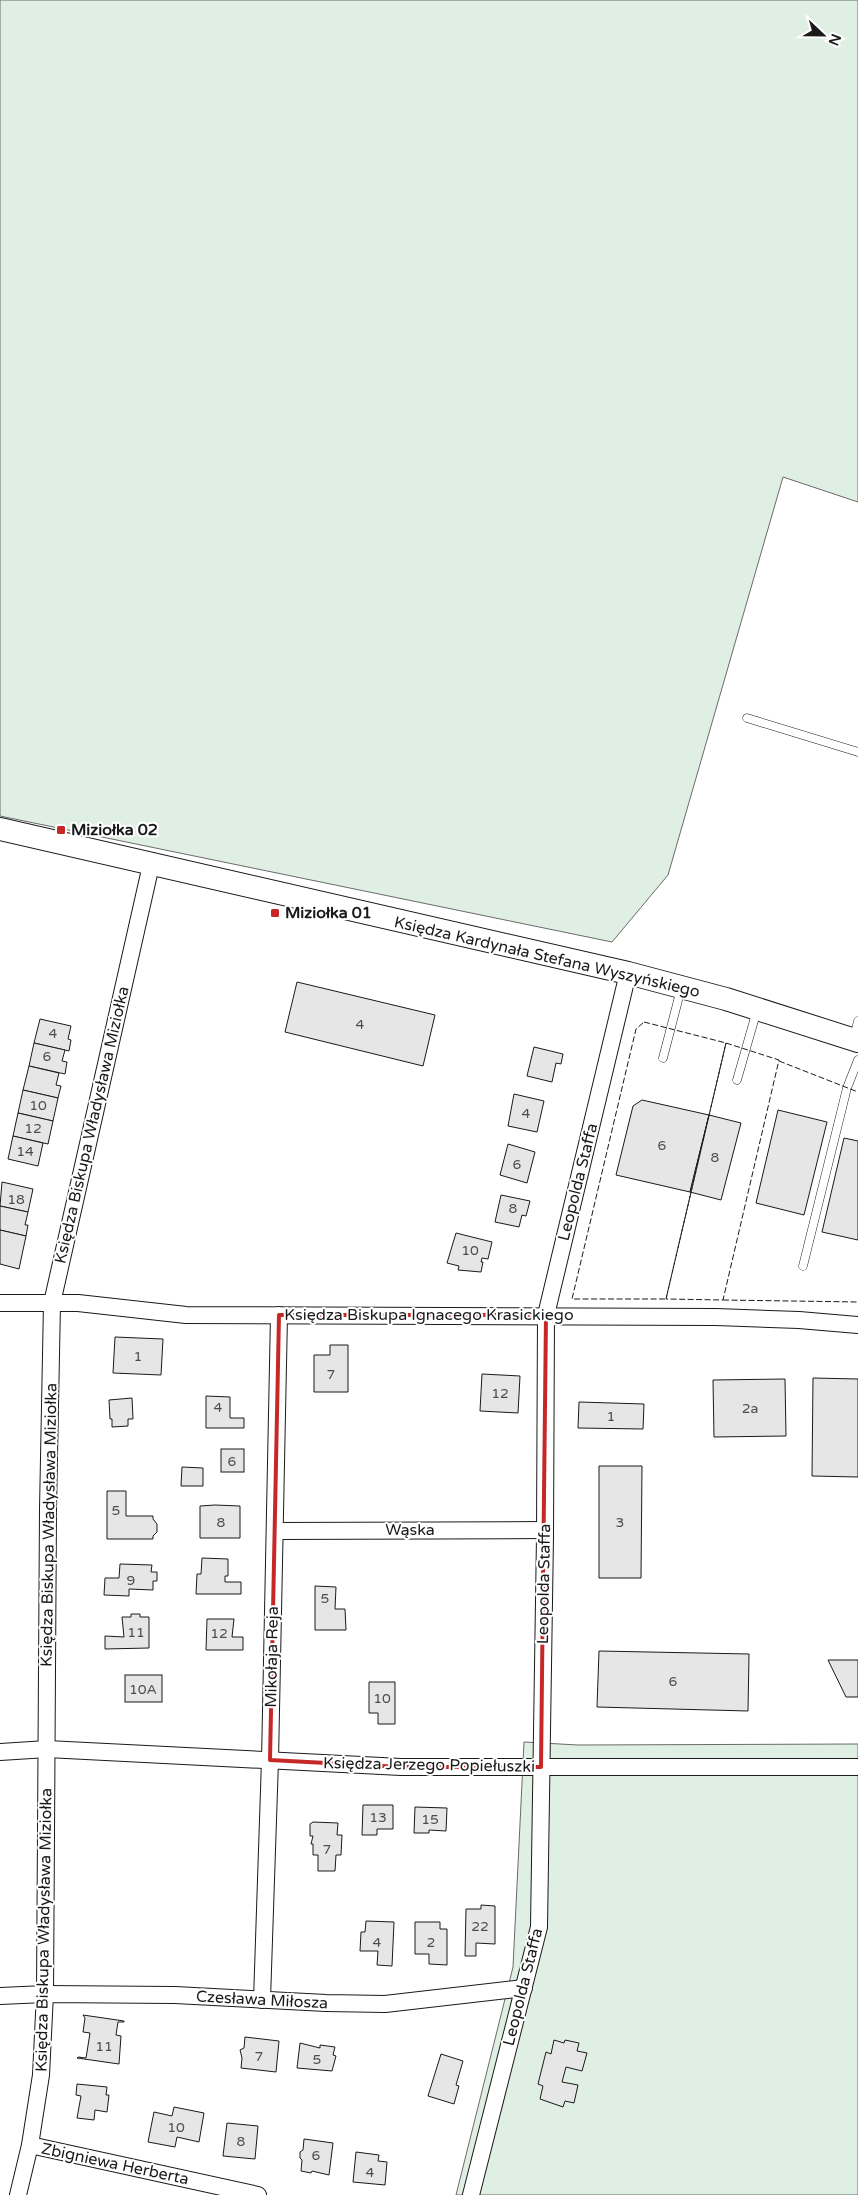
<svg xmlns="http://www.w3.org/2000/svg" width="858" height="2195" font-family="'Varela Round',sans-serif">
	<style>
		.green { fill: #e0efe3; stroke: #6a6a6a }
		.building { fill: #e6e6e6; stroke: #1a1a1a }
		.lines { fill: none; stroke-linecap: round; stroke-linejoin: round }
		.lane-casing { stroke: #1a1a1a; stroke-width: 9 }
		.street-casing { stroke: #1a1a1a; stroke-width: 18 }
		.secondary-casing { stroke: #1a1a1a; stroke-width: 24 }
		.lane { stroke: #fff; stroke-width: 8 }
		.street { stroke: #fff; stroke-width: 16 }
		.secondary { stroke: #fff; stroke-width: 22 }
		.fence { stroke: #1a1a1a; stroke-width: 1; stroke-dasharray: 6 2.5; stroke-linecap: butt }
		.marked { fill: none; stroke: #c62828; stroke-width: 4; stroke-linejoin: round }
		.poi-dot { fill: #c62828; stroke: #fff; stroke-width: 2 }
		.labels { text-anchor: middle; dominant-baseline: central; stroke-width: 4; stroke-linejoin: round; paint-order: stroke }
		.number-label { font-size: 14px; fill: #4d4d4d }
		.poi-label { font-size: 16px; font-weight: bold; fill: #1a1a1a; stroke: #fff; text-anchor: start }
		.street-label { font-size: 16px; fill: #1a1a1a; stroke: #fff }
	</style>
	<rect width="100%" height="100%" fill="#fff"/>
	<!-- green -->
	<g class="green">
		<path d="M0,0H858V502L783,477L668,875L612,942L0,816Z"/>
		<path d="M524,1742L578,1745L858,1744V2195H456L513,1967Z"/>
	</g>
	<!-- building -->
	<g class="building">
		<path d="M297,982L435,1015L423,1066L285,1032Z"/>
		<path d="M40,1019L71,1026L68,1039L71,1040L69,1051L34,1043Z"/>
		<path d="M34,1043L65,1050L62,1061L67,1062L65,1074L29,1066Z"/>
		<path d="M534,1047L563,1054L561,1064L556,1063L552,1082L527,1076Z"/>
		<path d="M29,1066L59,1073L56,1085L61,1086L58,1098L23,1090Z"/>
		<path d="M23,1090L58,1098L53,1121L18,1113Z"/>
		<path d="M514,1094L544,1101L537,1132L508,1126Z"/>
		<path d="M642,1100L709,1115L690,1192L616,1175L633,1106Z"/>
		<path d="M778,1110L827,1122L804,1215L756,1203Z"/>
		<path d="M18,1113L53,1121L48,1144L13,1136Z"/>
		<path d="M709,1115L741,1123L721,1200L690,1192Z"/>
		<path d="M13,1136L43,1143L38,1166L8,1159Z"/>
		<path d="M844,1138L858,1141V1240L822,1232Z"/>
		<path d="M508,1144L535,1152L527,1183L500,1175Z"/>
		<path d="M2,1182L33,1189L28,1212L0,1206Z"/>
		<path d="M501,1195L530,1201L526,1216L522,1215L519,1227L495,1222Z"/>
		<path d="M0,1206L28,1212L25,1225H28L26,1236L0,1230Z"/>
		<path d="M0,1230L26,1236L19,1269L0,1264Z"/>
		<path d="M456,1233L492,1242L488,1259L482,1258L481,1262H483L481,1272L458,1270L459,1266L447,1263Z"/>
		<path d="M115,1337L163,1339L161,1375L113,1373Z"/>
		<path d="M330,1345H348V1392H314V1355H330Z"/>
		<path d="M482,1374L520,1376L518,1413L480,1411Z"/>
		<path d="M813,1378L858,1379V1477L812,1476Z"/>
		<path d="M785,1379L786,1436L714,1437L713,1380Z"/>
		<path d="M206,1396L230,1397V1418H244V1428H206Z"/>
		<path d="M132,1398L133,1419H128V1426L112,1427V1419H110L109,1400Z"/>
		<path d="M579,1402L644,1404L643,1429L578,1428Z"/>
		<rect x="221" y="1449" width="23" height="23"/>
		<path d="M599,1466H642L641,1578H599Z"/>
		<path d="M182,1467L203,1468V1486H181Z"/>
		<path d="M107,1491H126V1516H153V1519L157,1524V1532L153,1536V1539H107Z"/>
		<path d="M215,1505L240,1506V1538H200V1506Z"/>
		<path d="M202,1558L228,1559V1576H225V1582H241V1594H196L197,1574H201Z"/>
		<path d="M120,1564L152,1565L151,1572H157V1581H153V1590L129,1589V1596L104,1595L105,1578H119Z"/>
		<path d="M315,1586L336,1587L335,1609H345L346,1630H315Z"/>
		<path d="M131,1614H140V1617H149V1648L105,1649V1636L124,1637L122,1617H131Z"/>
		<path d="M207,1619H234L232,1637H243V1650H206Z"/>
		<path d="M599,1651L749,1654L748,1711L597,1707Z"/>
		<path d="M828,1660H858V1697H846Z"/>
		<rect x="125" y="1675" width="37" height="27"/>
		<path d="M369,1682H395V1724H378V1713H369Z"/>
		<path d="M363,1805H393V1829H377V1835H362Z"/>
		<path d="M415,1807L447,1808L446,1831L429,1830V1833H414Z"/>
		<path d="M313,1822L338,1823L337,1835H342L341,1855H336L335,1871H318V1855H313V1844H311L313,1836H310V1824Z"/>
		<path d="M481,1905L495,1906V1944L476,1943V1956H465L466,1909H481Z"/>
		<path d="M366,1921L394,1922L392,1966L377,1965L378,1951H360L361,1932H365Z"/>
		<path d="M415,1922H440V1929H447V1965L429,1964V1954H415Z"/>
		<path d="M83,2015L124,2021V2022H118L116,2035L121,2036L119,2064L77,2058L78,2057L86,2058L90,2033L83,2032L85,2018Z"/>
		<path d="M245,2037L279,2041L276,2072L241,2068L242,2058L240,2050L244,2048Z"/>
		<path d="M554,2040L564,2043L565,2040L579,2043L577,2051L587,2053L582,2071L566,2067L562,2082L578,2085L574,2103L565,2101L563,2107L540,2099L543,2086L538,2084L546,2052L551,2054Z"/>
		<path d="M300,2043L320,2048V2045L335,2047L333,2055L336,2056L332,2071L297,2068Z"/>
		<path d="M441,2054L463,2061L456,2085L459,2086L454,2104L428,2096Z"/>
		<path d="M77,2084L107,2087L106,2095H109L107,2112L95,2110L94,2120L77,2118L81,2096L76,2095Z"/>
		<path d="M174,2107L204,2113L199,2142L177,2137L175,2147L148,2142L154,2112L172,2116Z"/>
		<path d="M227,2123L258,2126L255,2159L223,2156Z"/>
		<path d="M304,2139L333,2143L329,2175L312,2171L311,2173L301,2171L302,2160L300,2158V2152L303,2150Z"/>
		<path d="M356,2152L379,2155L378,2161L387,2162L385,2185L353,2182Z"/>
	</g>
	<g class="lines">
		<!-- lane casing -->
		<g class="lane-casing">
			<g id="lane">
				<path d="M747,718L858,752"/>
				<path d="M854,1037L858,1021"/>
				<path d="M663,1058L681,989"/>
				<path d="M737,1080L757,1010"/>
				<path d="M803,1266L847,1088L858,1060"/>
			</g>
		</g>
		<!-- street casing -->
		<g class="street-casing">
			<g id="street">
				<path d="M0,1303H78L186,1315L716,1317L799,1320L858,1325"/>
				<path d="M275,1531L545,1530"/>
				<path d="M0,1752L47,1749L401,1767H858"/>
				<path d="M0,1996L45,1994L175,1995L326,2003L385,2004L524,1988"/>
				<path d="M262,2000L270,1760L279,1315"/>
				<path d="M30,2145L258,2195"/>
				<path d="M18,2195L30,2145L41,2075L45,1994L48,1509L52,1303L151,865"/>
				<path d="M471,2195L539,1927L545,1536L546,1315L628,973"/>
			</g>
		</g>
		<!-- secondary casing -->
		<g class="secondary-casing">
			<path id="secondary" d="M0,829L628,973L726,999L858,1041"/>
		</g>
		<!-- lane -->
		<use href="#lane" class="lane"/>
		<!-- street -->
		<use href="#street" class="street"/>
		<!-- secondary -->
		<use href="#secondary" class="secondary"/>
		<!-- fence -->
		<g class="fence">
			<path d="M644,1022L726,1043L666,1299H572L636,1029Z"/>
			<path d="M726,1043L779,1060L723,1300L666,1299Z"/>
			<path d="M779,1061L858,1092"/>
			<path d="M723,1300L858,1302"/>
		</g>
	</g>
	<!-- marked area -->
	<path class="marked" d="M279,1315H546L541,1767H401L270,1760Z"/>
	<!-- markers -->
	<g class="poi-dot">
		<rect x="56" y="825" width="10" height="10" rx="2.5"/>
		<rect x="270" y="908" width="10" height="10" rx="2.5"/>
	</g>
	<g class="labels">
		<!-- number labels -->
		<g class="number-label">
			<text x="360" y="1024">4</text>
			<text x="53" y="1033">4</text>
			<text x="47" y="1056">6</text>
			<text x="38" y="1105">10</text>
			<text x="526" y="1113">4</text>
			<text x="33" y="1128">12</text>
			<text x="662" y="1145">6</text>
			<text x="25" y="1151">14</text>
			<text x="715" y="1157">8</text>
			<text x="517" y="1164">6</text>
			<text x="16" y="1199">18</text>
			<text x="513" y="1208">8</text>
			<text x="470" y="1250">10</text>
			<text x="138" y="1356">1</text>
			<text x="331" y="1374">7</text>
			<text x="500" y="1393">12</text>
			<text x="218" y="1407">4</text>
			<text x="750" y="1408">2a</text>
			<text x="611" y="1416">1</text>
			<text x="232" y="1461">6</text>
			<text x="116" y="1510">5</text>
			<text x="221" y="1522">8</text>
			<text x="620" y="1522">3</text>
			<text x="131" y="1580">9</text>
			<text x="325" y="1598">5</text>
			<text x="136" y="1632">11</text>
			<text x="219" y="1633">12</text>
			<text x="673" y="1681">6</text>
			<text x="143" y="1689">10A</text>
			<text x="382" y="1698">10</text>
			<text x="378" y="1817">13</text>
			<text x="430" y="1819">15</text>
			<text x="327" y="1849">7</text>
			<text x="480" y="1926">22</text>
			<text x="377" y="1942">4</text>
			<text x="431" y="1942">2</text>
			<text x="104" y="2046">11</text>
			<text x="259" y="2056">7</text>
			<text x="317" y="2059">5</text>
			<text x="176" y="2127">10</text>
			<text x="241" y="2141">8</text>
			<text x="316" y="2155">6</text>
			<text x="370" y="2172">4</text>
		</g>
		<!-- poi labels -->
		<g class="poi-label">
			<text x="71" y="830">Miziołka 02</text>
			<text x="285" y="913">Miziołka 01</text>
		</g>
		<!-- street labels -->
		<g class="street-label">
			<text transform="translate(547 957) rotate(13)">Księdza Kardynała Stefana Wyszyńskiego</text>
			<text transform="translate(92 1125) rotate(-77)">Księdza Biskupa Władysława Miziołka</text>
			<text transform="translate(578 1182) rotate(-76)">Leopolda Staffa</text>
			<text x="429" y="1315">Księdza Biskupa Ignacego Krasickiego</text>
			<text transform="translate(49 1525) rotate(-89)">Księdza Biskupa Władysława Miziołka</text>
			<text x="410" y="1530">Wąska</text>
			<text transform="translate(544 1584) rotate(-89)">Leopolda Staffa</text>
			<text transform="translate(272 1657) rotate(-89)">Mikołaja Reja</text>
			<text transform="translate(429 1765) rotate(1)">Księdza Jerzego Popiełuszki</text>
			<text transform="translate(44 1930) rotate(-89)">Księdza Biskupa Władysława Miziołka</text>
			<text transform="translate(523 1987) rotate(-76)">Leopolda Staffa</text>
			<text transform="translate(262 2000) rotate(3)">Czesława Miłosza</text>
			<text transform="translate(115 2164) rotate(12)">Zbigniewa Herberta</text>
		</g>
	</g>
	<!-- north arrow -->
	<g transform="translate(823 35) rotate(112)" stroke="#ffffff" stroke-width="4" paint-order="stroke">
	<path d="M0-4L9 19L0 12L-9 19Z" fill="#1a1a1a"/>
	<text y="-8" font-size="14" font-weight="bold" text-anchor="middle" fill="#1a1a1a">N</text>
	</g>
</svg>
